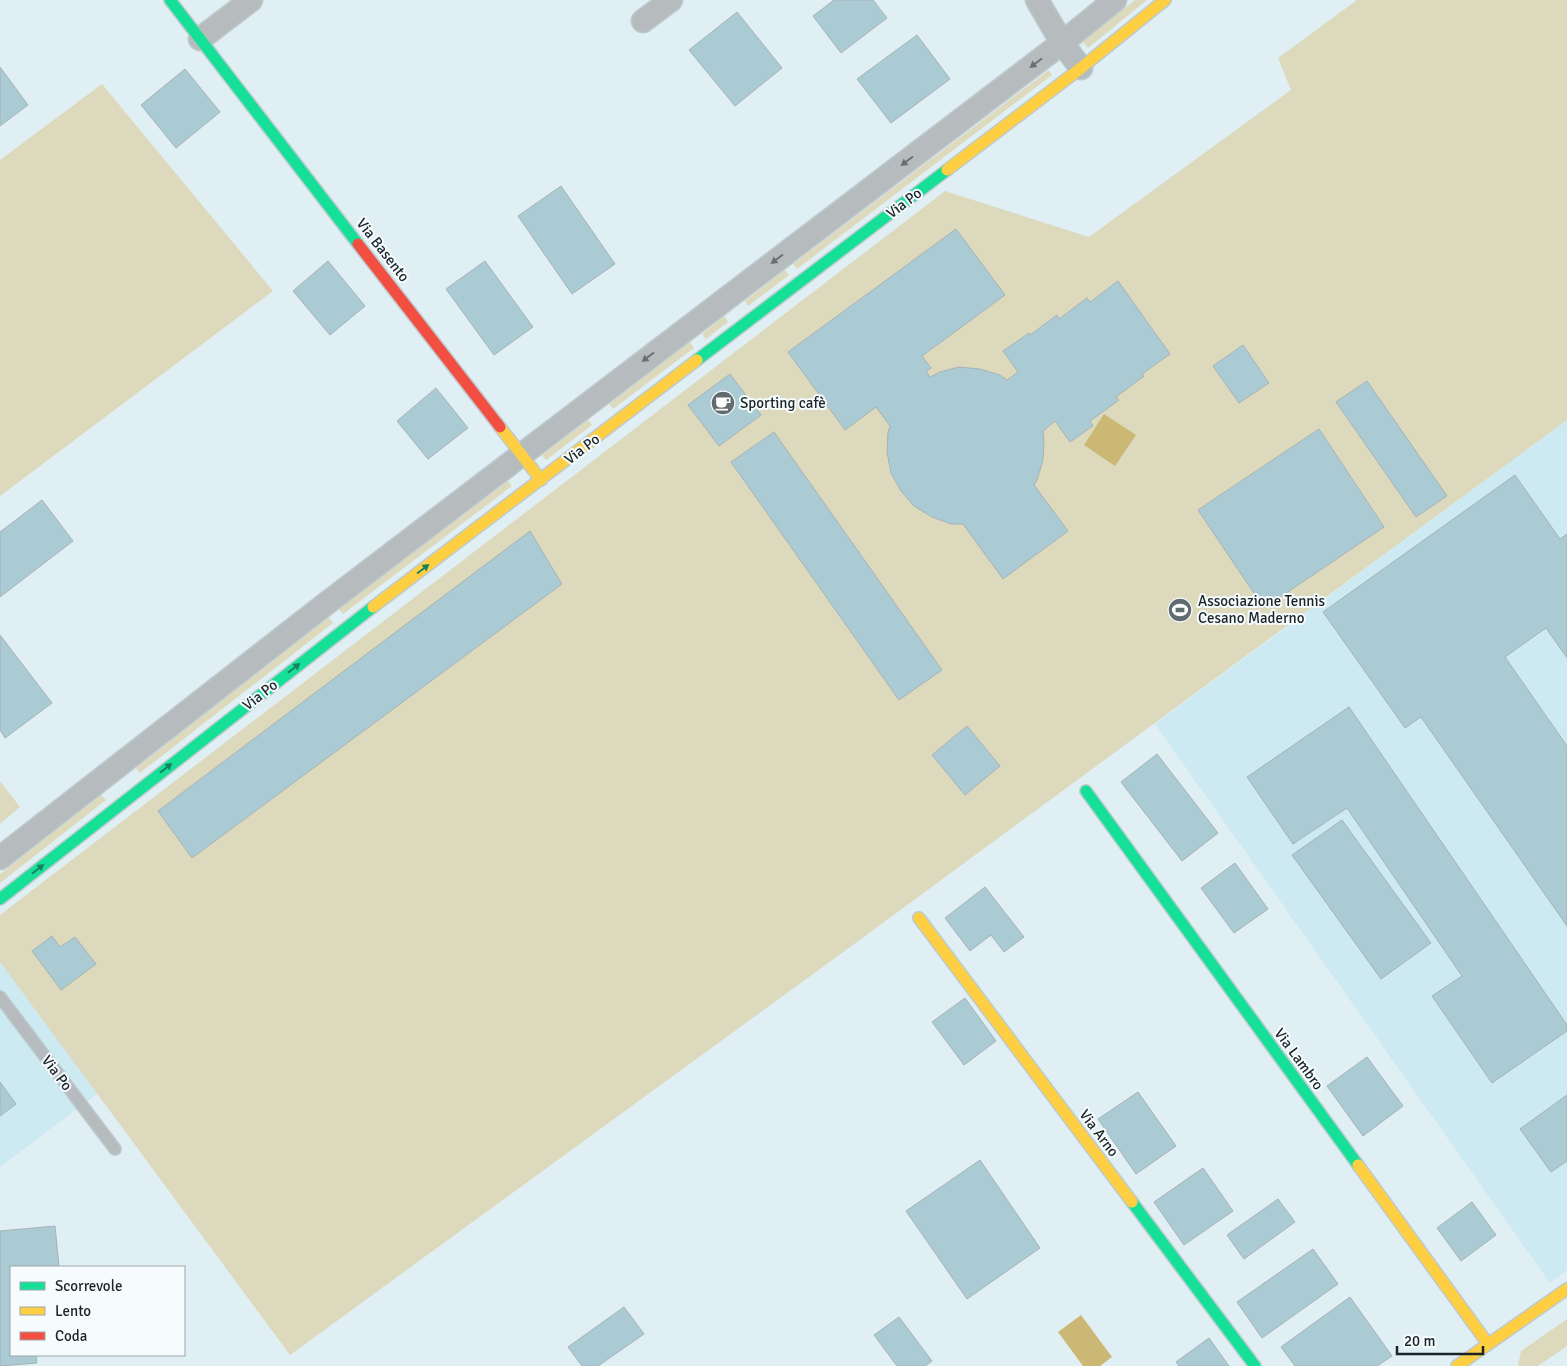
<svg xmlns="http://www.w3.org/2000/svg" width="1567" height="1366" font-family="Signika,sans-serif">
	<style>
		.built { fill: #cde9f1 }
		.green { fill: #ddd9bd }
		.water { fill: #cbb875 }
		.building { fill: #abcbd4; stroke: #a6b2b6 }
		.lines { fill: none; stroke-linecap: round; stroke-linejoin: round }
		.lane-casing { stroke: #bdcace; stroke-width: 14 }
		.street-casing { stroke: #bdcace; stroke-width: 25 }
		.fast-casing { stroke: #bdcace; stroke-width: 14 }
		.slow-casing { stroke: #bdcace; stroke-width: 14 }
		.jam-casing { stroke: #bdcace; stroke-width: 14 }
		.lane { stroke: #b6bcbe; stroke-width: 11 }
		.street { stroke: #b6bcbe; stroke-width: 22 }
		.fast { stroke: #16e098; stroke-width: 11 }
		.slow { stroke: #ffcf43; stroke-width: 11 }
		.jam { stroke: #f24e42; stroke-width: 11 }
		.oneway { fill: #687073 }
		.oneway2 { fill: #188260 }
		.labels { text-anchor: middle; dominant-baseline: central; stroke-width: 4; stroke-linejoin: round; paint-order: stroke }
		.street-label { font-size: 15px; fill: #1b2528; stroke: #f6fcfe }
		.poi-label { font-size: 15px; fill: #1b2528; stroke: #f6fcfe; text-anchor: start }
	</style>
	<rect width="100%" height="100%" fill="#dfeff4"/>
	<!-- built -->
	<g class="built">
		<path d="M1567,420V1270L1550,1283L1155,724Z"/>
		<path d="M0,962L98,1093L0,1167Z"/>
	</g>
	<!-- green -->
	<g class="green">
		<path d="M1135,0H1147L1088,48L1083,42Z"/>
		<path d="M1357,0H1567V420L861,939L290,1355L0,962V915L945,191L1089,237L1291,90L1278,58Z"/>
		<path d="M1049,70L1052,75L797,269L793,264Z"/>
		<path d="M102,84L273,291L0,496V160Z"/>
		<path d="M785,270L789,275L748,306L745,301Z"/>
		<path d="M724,316L728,322L706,339L702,334Z"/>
		<path d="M690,342L694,348L613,409L609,404Z"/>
		<path d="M588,420L592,425L546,460L542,455Z"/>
		<path d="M508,481L512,486L343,614L339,609Z"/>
		<path d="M329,617L333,623L140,773L136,768Z"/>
		<path d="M0,781L20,807L0,824Z"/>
		<path d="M101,795L106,800L0,883V874Z"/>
		<path d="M1567,1319V1346L1538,1366H1518L1521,1351Z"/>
	</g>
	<!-- water -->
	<g class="water">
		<path d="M1104,414L1136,435L1115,466L1084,445Z"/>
		<path d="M1081,1315L1112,1357L1100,1366H1083L1058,1332Z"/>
	</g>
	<!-- building -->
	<g class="building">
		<path d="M834,0H873L887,18L841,53L813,16Z"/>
		<path d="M737,12L782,68L735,106L689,50Z"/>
		<path d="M917,35L950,79L891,123L857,79Z"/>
		<path d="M0,67L28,105L0,126Z"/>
		<path d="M185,69L220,112L176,148L141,105Z"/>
		<path d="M561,186L615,264L572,294L518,216Z"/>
		<path d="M956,229L1005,295L922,356L931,368L926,371L930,377L940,372L959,367L980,369L1000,375L1007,380L1018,372L1003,351L1029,333L1030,335L1057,315L1059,319L1087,298L1090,302L1118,281L1170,354L1142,374L1144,376L1116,397L1119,400L1090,421L1093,426L1070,442L1055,421L1043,431L1044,440L1043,460L1037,480L1034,485L1068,531L1003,579L963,524H951L932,517L914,506L901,491L891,473L887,452L888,432L890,426L876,407L845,430L788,352Z"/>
		<path d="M328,261L365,306L330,335L293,291Z"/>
		<path d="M485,261L533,327L494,355L446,289Z"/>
		<path d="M1243,345L1269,383L1239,403L1213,366Z"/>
		<path d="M730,374L761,415L719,446L688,405Z"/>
		<path d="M1367,381L1447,496L1416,517L1336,402Z"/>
		<path d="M436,388L468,428L428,459L397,421Z"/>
		<path d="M1319,429L1384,527L1264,608L1198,510Z"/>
		<path d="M774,432L942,670L899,700L731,462Z"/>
		<path d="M1515,475L1560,539L1567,534V658L1546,628L1505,657L1567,746V926L1421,717L1405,728L1323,612Z"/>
		<path d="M42,500L73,541L0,597V532Z"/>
		<path d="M530,531L562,584L192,858L158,811Z"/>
		<path d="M0,635L52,703L5,738L0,730Z"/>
		<path d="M1349,707L1567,1025V1031L1492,1083L1432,996L1462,976L1347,808L1293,844L1247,777Z"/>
		<path d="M967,726L1000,766L965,795L932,755Z"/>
		<path d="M1157,754L1218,833L1182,861L1121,782Z"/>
		<path d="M1342,820L1431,943L1381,979L1292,855Z"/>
		<path d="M1235,863L1268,909L1234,933L1201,888Z"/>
		<path d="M985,887L1024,937L1004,952L991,935L970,951L945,918Z"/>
		<path d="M52,936L60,947L75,937L96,964L61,990L32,951Z"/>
		<path d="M965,998L996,1041L964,1065L932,1022Z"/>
		<path d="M1367,1057L1403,1106L1363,1136L1327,1086Z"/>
		<path d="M0,1082L16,1104L0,1116Z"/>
		<path d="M1138,1092L1176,1146L1136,1174L1098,1119Z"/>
		<path d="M1567,1095V1161L1551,1172L1520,1129Z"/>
		<path d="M980,1160L1040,1248L967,1299L906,1211Z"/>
		<path d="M1203,1168L1233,1211L1184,1245L1154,1202Z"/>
		<path d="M1278,1199L1295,1222L1244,1259L1227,1235Z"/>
		<path d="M1472,1202L1496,1235L1461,1261L1437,1228Z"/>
		<path d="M55,1226L59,1267H11V1355H36L37,1363L0,1366V1231Z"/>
		<path d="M1313,1249L1338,1284L1262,1338L1237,1302Z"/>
		<path d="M1350,1297L1392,1356L1377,1366H1295L1281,1347Z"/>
		<path d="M624,1307L644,1334L598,1366H582L568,1347Z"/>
		<path d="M899,1317L932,1361L925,1366H897L874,1335Z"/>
		<path d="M1209,1338L1229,1366H1179L1176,1362Z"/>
	</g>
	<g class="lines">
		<!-- lane casing -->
		<g class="lane-casing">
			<path id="lane" d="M0,997L115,1149"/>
		</g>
		<!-- street casing -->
		<g class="street-casing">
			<g id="street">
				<path d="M1037,0L1062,43L1081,68"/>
				<path d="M643,21L671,0"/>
				<path d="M200,39L251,0"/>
				<path d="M0,858L327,603L1062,43L1115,0"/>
			</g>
		</g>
		<!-- fast casing -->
		<g class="fast-casing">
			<g id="fast">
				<path d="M170,0L358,244"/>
				<path d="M697,360L947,170"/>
				<path d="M1086,791L1358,1165"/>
				<path d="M0,899L373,607"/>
				<path d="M1132,1202L1255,1366"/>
			</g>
		</g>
		<!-- slow casing -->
		<g class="slow-casing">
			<g id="slow">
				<path d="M947,170L1081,68L1165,0"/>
				<path d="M500,427L541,480"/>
				<path d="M373,607L697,360"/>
				<path d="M919,918L1132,1202"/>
				<path d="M1358,1165L1488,1344"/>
				<path d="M1457,1366L1567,1289"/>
			</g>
		</g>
		<!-- jam casing -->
		<g class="jam-casing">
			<path id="jam" d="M358,244L500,427"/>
		</g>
		<!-- lane -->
		<use href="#lane" class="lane"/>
		<!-- street -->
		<use href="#street" class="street"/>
		<!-- fast -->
		<use href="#fast" class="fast"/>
		<!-- slow -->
		<use href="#slow" class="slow"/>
		<!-- jam -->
		<use href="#jam" class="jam"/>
	</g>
	<!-- one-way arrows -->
	<defs><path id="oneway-solid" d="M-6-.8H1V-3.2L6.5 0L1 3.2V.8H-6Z" transform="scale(1.25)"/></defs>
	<g class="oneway">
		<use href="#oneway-solid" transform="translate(1036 63) rotate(143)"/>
		<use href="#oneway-solid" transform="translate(907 161) rotate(143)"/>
		<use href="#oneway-solid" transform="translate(777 259) rotate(143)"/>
		<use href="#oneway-solid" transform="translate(648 357) rotate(143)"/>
	</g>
	<g class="oneway2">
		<use href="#oneway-solid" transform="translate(423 569) rotate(-37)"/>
		<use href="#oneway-solid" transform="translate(294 668) rotate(-38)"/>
		<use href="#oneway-solid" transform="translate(166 768) rotate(-38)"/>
		<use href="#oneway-solid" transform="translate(38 869) rotate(-38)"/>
	</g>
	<!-- icons -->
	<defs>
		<g id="cafe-disc" transform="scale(1.25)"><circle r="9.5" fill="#606c6f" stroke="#f6fcfe"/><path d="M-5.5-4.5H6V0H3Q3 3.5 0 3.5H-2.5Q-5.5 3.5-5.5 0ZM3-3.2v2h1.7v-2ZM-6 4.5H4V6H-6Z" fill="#fff"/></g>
		<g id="stadium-disc" transform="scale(1.25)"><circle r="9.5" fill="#606c6f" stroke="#f6fcfe"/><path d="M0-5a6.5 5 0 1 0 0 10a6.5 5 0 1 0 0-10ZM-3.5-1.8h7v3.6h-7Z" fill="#fff"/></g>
	</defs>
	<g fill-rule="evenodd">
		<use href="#cafe-disc" x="723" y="403"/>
		<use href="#stadium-disc" x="1180" y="610"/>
	</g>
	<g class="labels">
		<!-- street labels -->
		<g class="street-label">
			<text transform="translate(904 203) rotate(-37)">Via Po</text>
			<text transform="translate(383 250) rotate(52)">Via Basento</text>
			<text transform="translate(582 449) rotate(-37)">Via Po</text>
			<text transform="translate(260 695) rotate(-38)">Via Po</text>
			<text transform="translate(1299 1059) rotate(54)">Via Lambro</text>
			<text transform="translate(57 1073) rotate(53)">Via Po</text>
			<text transform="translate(1099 1133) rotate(53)">Via Arno</text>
		</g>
		<!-- poi labels -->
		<g class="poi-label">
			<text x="740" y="403">Sporting cafè</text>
			<text x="1198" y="601">Associazione Tennis<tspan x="1198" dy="17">Cesano Maderno</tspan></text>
		</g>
	</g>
	<!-- legend -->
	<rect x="10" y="1266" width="175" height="90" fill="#f6fcfe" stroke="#9ea6a8"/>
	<rect x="20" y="1282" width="25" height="8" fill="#16e098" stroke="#9ea6a8"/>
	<text x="55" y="1291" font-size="15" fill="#1b2528">Scorrevole</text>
	<rect x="20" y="1307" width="25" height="8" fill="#ffcf43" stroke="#9ea6a8"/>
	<text x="55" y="1316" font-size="15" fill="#1b2528">Lento</text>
	<rect x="20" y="1332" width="25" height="8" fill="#f24e42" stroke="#9ea6a8"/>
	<text x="55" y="1341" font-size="15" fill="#1b2528">Coda</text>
	<!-- scale -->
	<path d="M1397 1346v8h86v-8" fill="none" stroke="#1b2528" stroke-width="2.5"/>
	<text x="1404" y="1346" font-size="15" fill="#1b2528" stroke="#f6fcfe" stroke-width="4" paint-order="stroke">20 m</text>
</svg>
